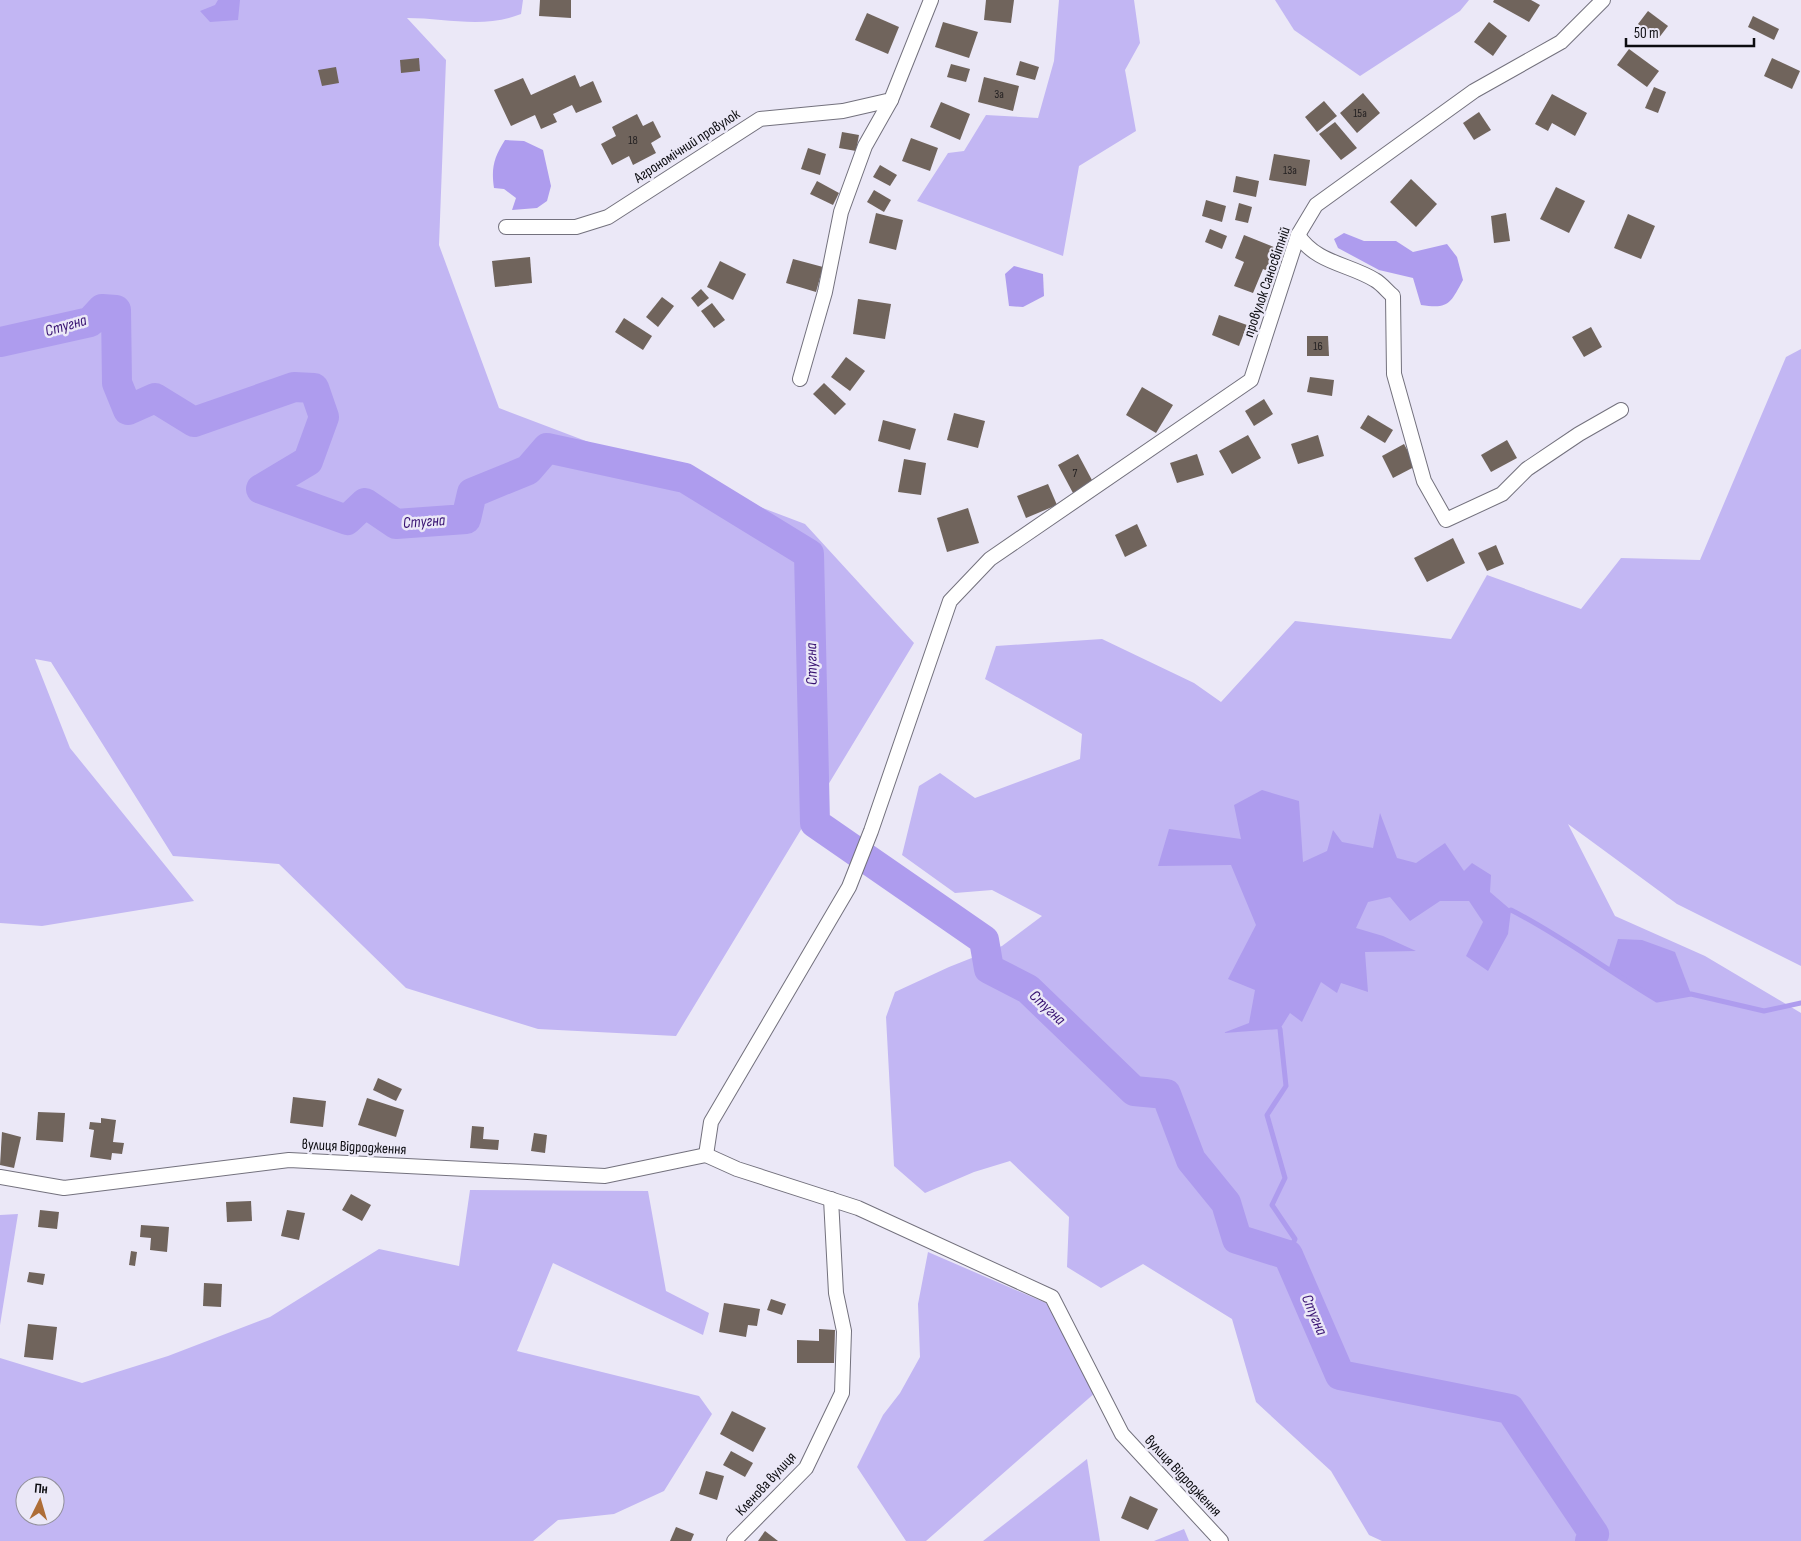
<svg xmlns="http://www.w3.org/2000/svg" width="1801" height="1541" font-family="'Sofia Sans Condensed',sans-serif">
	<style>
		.green { fill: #c2b6f3; fill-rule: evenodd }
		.water { fill: #ae9cee }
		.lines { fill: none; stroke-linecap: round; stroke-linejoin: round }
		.stream { stroke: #ae9cee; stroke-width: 5 }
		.river { stroke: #ae9cee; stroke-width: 30 }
		.building { fill: #70645c }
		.minor-casing { stroke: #73717d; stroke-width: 16 }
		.minor { stroke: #fff; stroke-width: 14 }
		.labels { text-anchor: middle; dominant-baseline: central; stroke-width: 5; stroke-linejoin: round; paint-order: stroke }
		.number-label { font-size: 12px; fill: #252223 }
		.street-label { font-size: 15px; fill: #0c0c10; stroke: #ebe8f7 }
		.water-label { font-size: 16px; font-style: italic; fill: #371171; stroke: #ebe8f7 }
	</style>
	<rect width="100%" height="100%" fill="#ebe8f7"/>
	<!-- green -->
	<g class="green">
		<path d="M0,0H523L521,14C484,29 445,18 407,18L446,60L439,245L499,408L805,524L914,643L676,1036L538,1029L406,988L279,864L173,856L51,662L35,659L70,748L194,901L42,926L0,923Z"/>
		<path d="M1059,0H1134L1140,43L1125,70L1136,131L1079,166L1063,256L917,201L948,153L964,151L986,115L1038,118L1054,61Z"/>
		<path d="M1275,0H1469L1460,11L1360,76L1294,30Z"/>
		<path d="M1801,349V966L1677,904L1568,824L1615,916L1705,956L1801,1013V1541H1382L1369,1535L1331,1471L1256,1402L1232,1319L1143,1264L1101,1288L1067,1267L1069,1217L1010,1161L974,1172L925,1193L894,1166L886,1017L895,992L949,967L1002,946L1042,916L992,890L955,893L902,855L919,786L940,773L975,798L1080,759L1082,734L985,679L996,646L1102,639L1194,683L1221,702L1295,621L1451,639L1487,575L1581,609L1621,558L1700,560L1786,357Z"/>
		<path d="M470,1190L648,1191L666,1291L709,1313L703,1335L553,1263L517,1351L699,1396L712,1414L664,1491L614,1514L558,1520L533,1541H0V1358L82,1383L168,1356L270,1317L379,1249L459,1266ZM25,1486H55V1516H25Z"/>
		<path d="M18,1214L0,1325V1215Z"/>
		<path d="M928,1252L1046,1303L1096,1392L926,1541H906L857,1467L883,1415L900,1393L920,1357L918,1304Z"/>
		<path d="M1087,1459L1100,1541H983Z"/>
		<path d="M1184,1529L1189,1541H1154Z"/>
	</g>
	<!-- water -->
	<g class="water">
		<path d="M218,0H240L238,20L210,22L200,11L215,5Z"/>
		<path d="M505,140L524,141L543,150L551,186L547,201L537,208L512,210L516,198L504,189L494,188C491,168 494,157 505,140Z"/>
		<path d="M1344,233L1364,241H1396L1413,252L1447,244L1457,257L1463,280C1450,304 1449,309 1421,305L1413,278L1379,270L1338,248L1334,239Z"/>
		<path d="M1014,266L1043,274L1044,296L1023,307L1009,306L1005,274Z"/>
		<path d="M1262,790L1299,801L1303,862L1327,851L1333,830L1342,842L1373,848L1380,813L1397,858L1416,863L1445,843L1464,871L1472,863L1491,875L1490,892L1511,910L1508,934L1488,971L1466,956L1483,922L1469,901H1440L1410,921L1390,897L1368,902L1356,928L1383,936L1416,951L1365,952L1368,992L1341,983L1337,993L1321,982L1302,1022L1290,1013L1280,1029L1223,1033L1249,1023L1255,990L1228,979L1256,925L1231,865L1158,866L1169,829L1241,839L1234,805Z"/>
		<path d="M1618,939L1642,940L1675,952L1691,994L1657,1000L1608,971Z"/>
	</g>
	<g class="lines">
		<!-- stream -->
		<g class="stream">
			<path d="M1511,910C1562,936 1608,971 1657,1000L1691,994L1764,1011L1801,1003"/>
			<path d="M1280,1029L1286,1086L1267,1115L1285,1178L1272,1205L1295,1239L1288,1255"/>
		</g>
		<!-- river -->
		<path class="river" d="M0,342L90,322L102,309L116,310L117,383L128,410L155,398L194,422L294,387L314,388L324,417L308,461L261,489L347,520L365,503L396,524L466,519L472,493L528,470L547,448L685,478L809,554L815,823L984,940L989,969L1028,989L1134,1091L1166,1094L1191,1160L1226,1203L1237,1239L1288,1255L1340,1375L1510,1409L1594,1534L1590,1541"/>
	</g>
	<!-- building -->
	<g class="building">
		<path d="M540,0H571V18L539,16Z"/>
		<path d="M986,0H1014L1011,23L984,20Z"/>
		<path d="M1494,0H1531L1540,5L1529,22L1493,2Z"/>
		<path d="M1648,11L1668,26L1658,39L1638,24Z"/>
		<path d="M867,13L899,27L888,54L855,40Z"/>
		<path d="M1753,16L1779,29L1774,40L1748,27Z"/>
		<path d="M943,22L978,32L969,58L935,47Z"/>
		<path d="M1489,22L1507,36L1493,56L1474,42Z"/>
		<path d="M1629,49L1659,71L1647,87L1617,65Z"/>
		<path d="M419,58L420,71L401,73L400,60Z"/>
		<path d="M1772,58L1800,71L1792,89L1764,76Z"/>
		<path d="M1020,61L1039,67L1035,80L1016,75Z"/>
		<path d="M951,64L970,69L966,82L947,77Z"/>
		<path d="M336,67L339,83L322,86L318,70Z"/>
		<path d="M575,75L580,87L593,81L602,102L576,113L572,105L553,114L557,122L541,129L535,115L511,126L494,90L523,78L531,95Z"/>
		<path d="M984,77L1019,86L1013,111L978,102Z"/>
		<path d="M1654,87L1666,92L1658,113L1645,108Z"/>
		<path d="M1363,93L1380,113L1357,133L1340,113Z"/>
		<path d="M1552,94L1587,113L1575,136L1552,123L1548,131L1535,124Z"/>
		<path d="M1324,101L1337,116L1317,132L1305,117Z"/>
		<path d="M941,102L970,114L960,140L930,127Z"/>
		<path d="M1479,112L1491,130L1474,140L1463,123Z"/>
		<path d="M637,114L643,126L653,121L661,137L651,143L656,153L633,165L629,156L612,165L601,144L616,136L612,127Z"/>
		<path d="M1335,122L1357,148L1341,160L1319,134Z"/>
		<path d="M842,132L859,135L856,151L839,148Z"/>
		<path d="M911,138L938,148L930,171L902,161Z"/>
		<path d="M808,148L826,154L820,175L801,169Z"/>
		<path d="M1274,154L1310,160L1306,186L1269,180Z"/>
		<path d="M880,165L897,175L890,186L873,177Z"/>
		<path d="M1236,176L1259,181L1256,197L1233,192Z"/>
		<path d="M1411,179L1437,204L1416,227L1390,202Z"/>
		<path d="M817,181L839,193L833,205L810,194Z"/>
		<path d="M1556,187L1585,201L1569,233L1540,219Z"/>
		<path d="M874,190L891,200L884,212L867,202Z"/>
		<path d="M1206,200L1226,206L1222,222L1202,216Z"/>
		<path d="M1239,203L1252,207L1248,223L1235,220Z"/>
		<path d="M876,213L903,220L896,250L869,243Z"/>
		<path d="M1506,213L1510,241L1494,243L1491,216Z"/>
		<path d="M1628,214L1655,226L1641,259L1614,248Z"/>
		<path d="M1210,229L1227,236L1222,249L1205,242Z"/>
		<path d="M1244,235L1279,249L1270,272L1263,269L1253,293L1234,286L1244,262L1235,258Z"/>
		<path d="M530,257L532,283L495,287L492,261Z"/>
		<path d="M793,259L823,267L816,292L786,283Z"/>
		<path d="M720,261L746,274L733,300L707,287Z"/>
		<path d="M701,289L709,298L698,307L691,298Z"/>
		<path d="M662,297L674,306L658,327L646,317Z"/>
		<path d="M858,299L891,304L885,339L853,334Z"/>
		<path d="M712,303L725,320L714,328L701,311Z"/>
		<path d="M1219,315L1247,325L1239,346L1212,335Z"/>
		<path d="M624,318L652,336L643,350L615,332Z"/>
		<path d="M1591,327L1602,347L1584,357L1572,337Z"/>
		<path d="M1307,336H1328L1329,356H1307Z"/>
		<path d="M846,357L865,371L850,391L831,377Z"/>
		<path d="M1310,377L1334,380L1332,396L1307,392Z"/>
		<path d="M824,383L846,404L835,415L813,394Z"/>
		<path d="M1142,387L1173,405L1156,433L1126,415Z"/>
		<path d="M1264,399L1273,414L1254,426L1245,411Z"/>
		<path d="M954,413L985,421L978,448L947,440Z"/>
		<path d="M1368,415L1393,430L1385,443L1360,428Z"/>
		<path d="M883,420L916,429L910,450L878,441Z"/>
		<path d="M1248,435L1261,458L1232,474L1219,451Z"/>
		<path d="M1318,435L1324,456L1298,464L1291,444Z"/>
		<path d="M1507,440L1517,458L1491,472L1481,455Z"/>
		<path d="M1404,444L1416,466L1393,478L1382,456Z"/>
		<path d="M1078,454L1093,482L1073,493L1058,465Z"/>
		<path d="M1197,454L1204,475L1177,483L1170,463Z"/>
		<path d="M904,459L926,463L921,495L898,492Z"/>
		<path d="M1048,484L1057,505L1026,518L1017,496Z"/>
		<path d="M968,508L979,543L947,552L937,518Z"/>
		<path d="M1137,524L1147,546L1125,557L1115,535Z"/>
		<path d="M1453,538L1465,563L1427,582L1414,558Z"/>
		<path d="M1496,545L1504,564L1487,571L1478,553Z"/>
		<path d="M378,1078L402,1089L396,1101L373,1090Z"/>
		<path d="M293,1097L326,1101L323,1127L290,1123Z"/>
		<path d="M367,1098L404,1110L396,1137L358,1125Z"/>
		<path d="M38,1112L65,1113L63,1142L36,1140Z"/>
		<path d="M101,1118L116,1120L113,1142L124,1143L122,1154L112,1153L111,1160L90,1157L94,1130L89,1129L90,1122L101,1123Z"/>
		<path d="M472,1126L484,1127L483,1139L499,1140L498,1150L470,1148Z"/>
		<path d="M2,1132L21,1137L14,1168L0,1165Z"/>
		<path d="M534,1133L547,1135L545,1153L531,1151Z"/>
		<path d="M351,1194L371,1205L362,1221L342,1210Z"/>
		<path d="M251,1201L252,1221L227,1222L226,1202Z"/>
		<path d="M40,1210L59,1212L57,1229L38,1227Z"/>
		<path d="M287,1210L305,1213L299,1240L281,1236Z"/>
		<path d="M141,1225L169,1227L167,1252L150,1250L151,1238L140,1237Z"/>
		<path d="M131,1251L137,1252L135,1266L129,1265Z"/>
		<path d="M29,1272L45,1274L43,1285L27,1282Z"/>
		<path d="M204,1283L222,1284L221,1307L203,1306Z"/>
		<path d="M771,1299L786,1304L782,1315L767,1310Z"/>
		<path d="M724,1303L760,1309L757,1326L748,1325L746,1337L719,1332Z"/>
		<path d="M28,1324L57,1327L53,1360L24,1357Z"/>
		<path d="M819,1329L835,1330L834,1363H797V1340L819,1341Z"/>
		<path d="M732,1411L766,1428L753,1452L720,1434Z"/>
		<path d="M731,1451L753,1463L745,1477L723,1465Z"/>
		<path d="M706,1471L724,1476L717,1500L699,1494Z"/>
		<path d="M1130,1496L1158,1509L1148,1530L1121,1518Z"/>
		<path d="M676,1527L694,1534L691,1541H670Z"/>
		<path d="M765,1531L778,1541H758Z"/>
	</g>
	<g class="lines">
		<!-- minor casing -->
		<g class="minor-casing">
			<g id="minor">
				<path d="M506,227H576L608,217L760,119L843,111L891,100L931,0"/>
				<path d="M1298,235C1316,263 1349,264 1375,280C1382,284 1387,291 1393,296L1394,374L1424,481L1446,520L1502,494L1527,469L1579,434L1621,410"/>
				<path d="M800,379L825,292L841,212L865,146L891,100"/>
				<path d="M706,1155L711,1122L849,887L871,831L950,601L990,559L1251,380L1298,235L1316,205L1474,91L1561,42L1603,0"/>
				<path d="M706,1155L737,1169L858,1208L1052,1297L1122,1434L1221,1541"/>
				<path d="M0,1177L64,1188L289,1160L605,1176L706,1155"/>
				<path d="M734,1541L806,1468L842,1393L844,1331L836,1293L831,1199"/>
			</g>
		</g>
		<!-- minor -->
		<use href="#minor" class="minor"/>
	</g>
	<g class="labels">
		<!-- number labels -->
		<g class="number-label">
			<text x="999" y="94">3а</text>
			<text x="1360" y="113">15а</text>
			<text x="633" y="140">18</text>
			<text x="1290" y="170">13а</text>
			<text x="1318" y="346">16</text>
			<text x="1075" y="473">7</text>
		</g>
		<!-- street labels -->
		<g class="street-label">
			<text transform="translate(687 146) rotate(-33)">Агрономічний провулок</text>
			<text transform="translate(1267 282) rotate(-71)">провулок Саносвітній</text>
			<text transform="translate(354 1147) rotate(3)">вулиця Відродження</text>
			<text transform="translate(1183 1476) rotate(47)">вулиця Відродження</text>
			<text transform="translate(766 1484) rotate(-47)">Кленова вулиця</text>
		</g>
		<!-- water labels -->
		<g class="water-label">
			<text transform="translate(66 326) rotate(-16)">Стугна</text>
			<text transform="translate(424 522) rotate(-4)">Стугна</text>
			<text transform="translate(812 664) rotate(-91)">Стугна</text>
			<text transform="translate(1047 1008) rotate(43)">Стугна</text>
			<text transform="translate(1314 1315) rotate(67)">Стугна</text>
		</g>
	</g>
	<!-- north arrow -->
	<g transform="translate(40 1501) rotate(5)"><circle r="24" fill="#ebe8f7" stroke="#92909b"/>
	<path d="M0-4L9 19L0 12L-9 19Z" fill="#ae6d37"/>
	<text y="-8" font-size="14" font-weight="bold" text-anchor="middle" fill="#0c0c10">Пн</text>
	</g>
	<!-- scale -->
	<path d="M1626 38v8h128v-8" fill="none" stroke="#0c0c10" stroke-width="2.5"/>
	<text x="1634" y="38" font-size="15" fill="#0c0c10" stroke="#ebe8f7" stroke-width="4" paint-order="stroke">50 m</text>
</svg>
